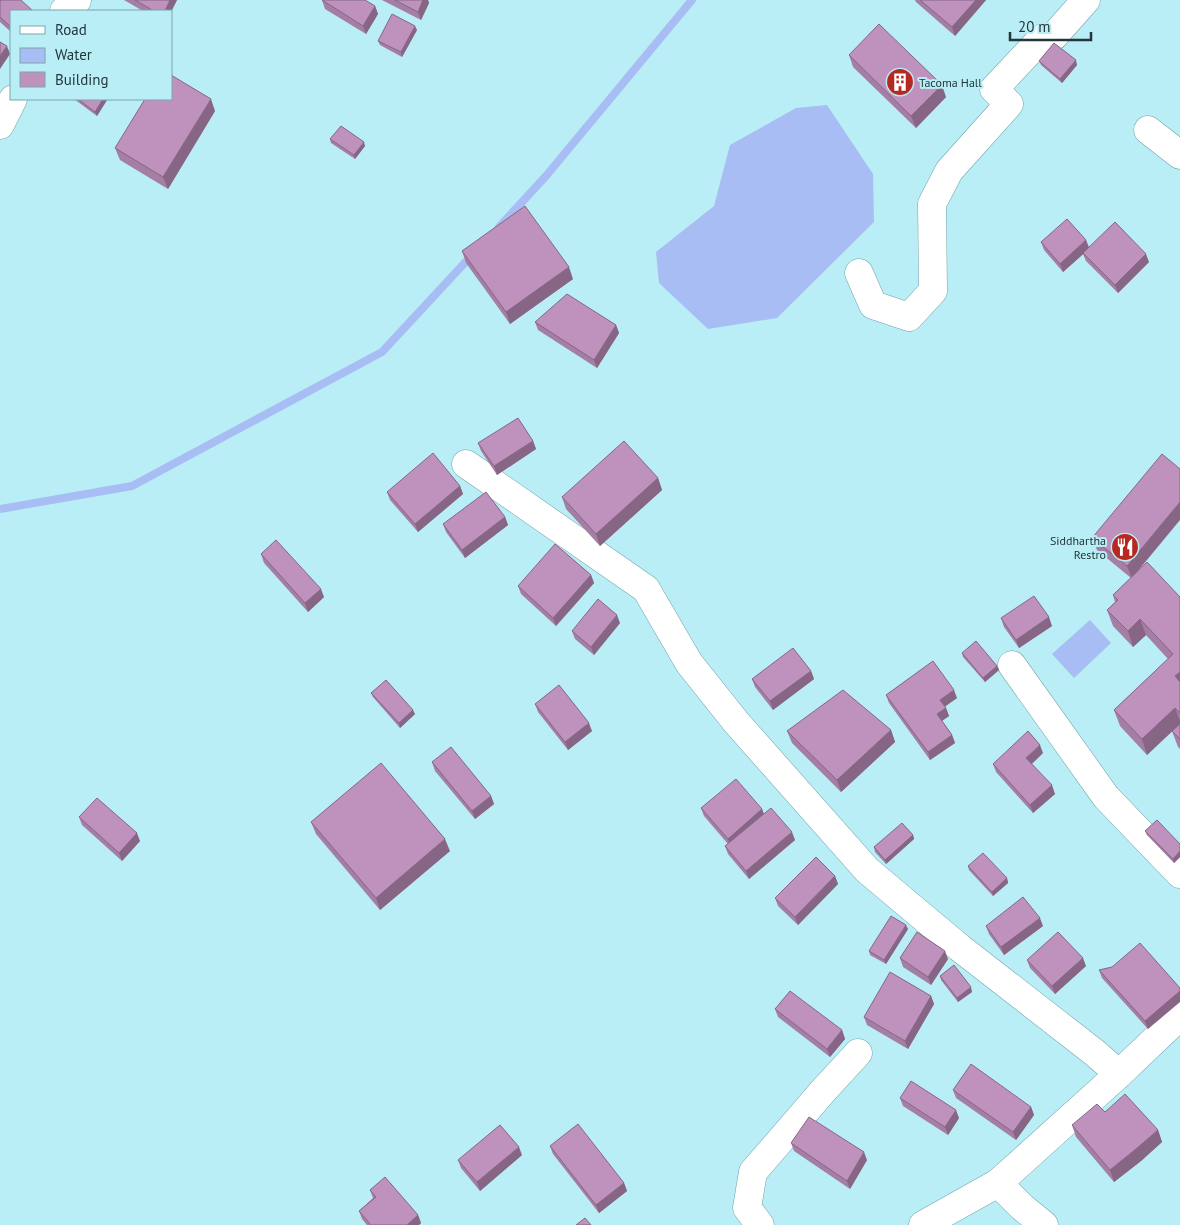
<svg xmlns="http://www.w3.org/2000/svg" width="1180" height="1225" font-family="'PT Sans',sans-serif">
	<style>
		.water { fill: #a8bdf3 }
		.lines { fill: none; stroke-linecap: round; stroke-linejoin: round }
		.stream { stroke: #a8bdf3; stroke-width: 8 }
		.street-casing { stroke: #70a3aa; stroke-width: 29 }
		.street { stroke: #fff; stroke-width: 28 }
		.wall { fill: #a47ea3 }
		.shaded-wall { fill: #866684 }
		.building { fill: #bf92bd; stroke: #866684 }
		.labels { text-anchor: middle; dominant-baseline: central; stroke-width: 4; stroke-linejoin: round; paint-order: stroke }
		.poi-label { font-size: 12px; fill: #21373a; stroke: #b9eef6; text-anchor: start }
	</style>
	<rect width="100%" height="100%" fill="#b9eef6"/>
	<!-- water -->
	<g class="water">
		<path d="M827,105L873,174L874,222L777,318L708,329L659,283L656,252L714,206L730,145L796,108Z"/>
		<path d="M1090,620L1111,643L1074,678L1052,654Z"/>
	</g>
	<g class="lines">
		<!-- stream -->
		<g class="stream">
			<path d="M499,227L546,176L692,0"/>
			<path d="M0,509L132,486L382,352L472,255"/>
		</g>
		<!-- street casing -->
		<g class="street-casing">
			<g id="street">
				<path d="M64,11L77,0"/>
				<path d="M0,125L13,99"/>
				<path d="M1148,130L1180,155"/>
				<path d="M859,273L873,305L909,317L933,291L932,204L949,171L1009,104L994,89L1042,38L1054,36L1086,0"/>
				<path d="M466,464L646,589L689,663L736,722L867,870L960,948L1095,1053L1119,1074"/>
				<path d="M1012,665L1106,797L1180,874"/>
				<path d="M998,1183L1022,1207L1044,1225"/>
				<path d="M760,1225L747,1208L753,1172L823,1091L858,1053"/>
				<path d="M923,1225L998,1183L1119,1074L1180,1016"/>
			</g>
		</g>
		<!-- street -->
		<use href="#street" class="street"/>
	</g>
	<!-- wall -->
	<g class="wall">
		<path d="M124,0H177L171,11H143Z"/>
		<path d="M322,0L375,6L378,14L366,34L325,9Z"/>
		<path d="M382,0H428L429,3L421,20Z"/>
		<path d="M915,0H986L955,36L916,2Z"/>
		<path d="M0,1L11,11V32L0,22Z"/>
		<path d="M417,30L402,57L380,45L378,41Z"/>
		<path d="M849,55L946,97L916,128L853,67Z"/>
		<path d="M1039,61L1077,65L1062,83L1041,65Z"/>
		<path d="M74,99H106L107,100L97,116Z"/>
		<path d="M215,111L168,189L120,160L115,148Z"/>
		<path d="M330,139L365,146L355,159L331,143Z"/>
		<path d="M1086,240L1089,247L1149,262L1118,293L1086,261L1083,254L1063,272L1044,250L1041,242Z"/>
		<path d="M462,251L573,279L510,324L466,263Z"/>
		<path d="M535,322L616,325L619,333L597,368L538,330Z"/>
		<path d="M533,441L536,449L497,475L481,451L478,443Z"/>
		<path d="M658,478L662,490L600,546L566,509L562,497Z"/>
		<path d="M460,486L463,494L418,532L390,500L387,492Z"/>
		<path d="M505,517L508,525L465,558L446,532L443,524Z"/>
		<path d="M1092,538L1137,572L1180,597V749L1178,747L1172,731L1147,755L1120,726L1114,710L1168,659L1146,635L1133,647L1113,626L1107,610L1115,602L1113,595L1131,578L1097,550Z"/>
		<path d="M261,554L324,597L308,612L264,563Z"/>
		<path d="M591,575L594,583L556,626L521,594L518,586Z"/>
		<path d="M1001,618L1052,626L1019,648L1004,627Z"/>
		<path d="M620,623L594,655L575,639L572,631Z"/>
		<path d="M962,653L997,666L999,670L985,682L963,657Z"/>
		<path d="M811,671L814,679L773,710L755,687L752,679Z"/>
		<path d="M371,693L415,714L400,728L373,697Z"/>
		<path d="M886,695L957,698L945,706L949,716L942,721L952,735L955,743L930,760L889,703Z"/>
		<path d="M535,704L592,731L568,750L538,712Z"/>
		<path d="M891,730L895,742L841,792L792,743L787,731Z"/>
		<path d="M1043,753L1032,764L1055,794L1033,813L996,772L993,764Z"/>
		<path d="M432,762L491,796L494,804L475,819L435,771Z"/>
		<path d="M701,808L762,809L764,814L795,840L749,879L728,854L725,846L728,844L704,816Z"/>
		<path d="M79,817L140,841L122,861L82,825Z"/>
		<path d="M311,822L450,851L380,910L316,834Z"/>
		<path d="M1145,831L1180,844V857L1174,863L1147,835Z"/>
		<path d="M913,835L914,839L886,864L875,852L874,847Z"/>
		<path d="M968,866L1007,878L1008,883L993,896L969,870Z"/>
		<path d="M835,876L838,884L798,925L778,906L775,898Z"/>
		<path d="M986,926H1043L1004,955L989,934Z"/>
		<path d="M908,929L886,964L870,955L869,951Z"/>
		<path d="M900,958L948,959L931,985L903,967Z"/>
		<path d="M1027,960L1086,966L1055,994L1030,968Z"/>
		<path d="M1099,970L1180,988L1148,1029L1102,978Z"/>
		<path d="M940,976L972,992L958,1002L941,980Z"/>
		<path d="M931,996L934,1004L908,1049L867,1025L864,1017Z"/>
		<path d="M775,1009L842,1030L845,1039L830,1057L778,1017Z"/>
		<path d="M953,1090L1031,1107L1034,1115L1016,1140L956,1098Z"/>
		<path d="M900,1098L959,1118L948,1135L903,1106Z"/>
		<path d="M1105,1112L1158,1130L1162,1142L1141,1161L1114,1182L1076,1137L1072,1125Z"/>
		<path d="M791,1143L867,1160L850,1189L794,1151Z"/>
		<path d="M550,1146L624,1183L627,1191L599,1213L553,1154Z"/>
		<path d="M522,1155L480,1191L461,1168L458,1160Z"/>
		<path d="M370,1190L418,1215L421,1223L419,1225H367L362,1219L359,1211L373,1198Z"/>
	</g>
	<!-- shaded-wall -->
	<g class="shaded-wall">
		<path d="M170,0H177L171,12V11H165Z"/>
		<path d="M423,0H428L429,3L421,20L418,12Z"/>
		<path d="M976,0H986L955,36L952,27Z"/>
		<path d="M375,6L378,14L366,34L363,26Z"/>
		<path d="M415,26L417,30L402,57L401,52Z"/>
		<path d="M7,46L10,54L0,69V56Z"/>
		<path d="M1076,60L1077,65L1062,83L1060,79Z"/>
		<path d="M942,85L946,97L916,128L911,116Z"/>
		<path d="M103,99H106L107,100L97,116L95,112Z"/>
		<path d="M211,99L215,111L168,189L163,177Z"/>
		<path d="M364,142L365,146L355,159L354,155Z"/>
		<path d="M1086,240L1089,249L1063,272L1060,264Z"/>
		<path d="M1146,254L1149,262L1118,293L1115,285Z"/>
		<path d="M569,267L573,279L510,324L506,312Z"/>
		<path d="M616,325L619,333L597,368L594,360Z"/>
		<path d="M533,441L536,449L497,475L494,466Z"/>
		<path d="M658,478L662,490L600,546L596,534Z"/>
		<path d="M460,486L463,494L418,532L415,524Z"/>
		<path d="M1180,502V520L1132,578L1127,566Z"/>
		<path d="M505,517L508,525L465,558L462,550Z"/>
		<path d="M591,575L594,583L556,626L553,618Z"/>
		<path d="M321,589L324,597L308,612L305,603Z"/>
		<path d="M617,615L620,623L594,655L591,647Z"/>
		<path d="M1049,617L1052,626L1019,648L1016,640Z"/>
		<path d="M1140,619L1146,635L1133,647L1128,631Z"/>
		<path d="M997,666L999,670L985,682L983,678Z"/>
		<path d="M811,671L814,679L773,710L770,701Z"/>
		<path d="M1180,672V690L1175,676Z"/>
		<path d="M954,690L957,698L943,708L940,700Z"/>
		<path d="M946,708L949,716L940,722L937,714Z"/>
		<path d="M1175,708L1180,721V724L1147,755L1142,739Z"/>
		<path d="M413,710L415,714L400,728L399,723Z"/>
		<path d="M589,723L592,731L568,750L565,742Z"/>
		<path d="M891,730L895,742L841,792L837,780Z"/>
		<path d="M952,735L955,743L930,760L928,752Z"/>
		<path d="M1040,745L1043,753L1029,766L1026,758Z"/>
		<path d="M1052,785L1055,794L1033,813L1030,805Z"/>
		<path d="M491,796L494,804L475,819L472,811Z"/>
		<path d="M762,809L765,818L731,847L728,839Z"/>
		<path d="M792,832L795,840L749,879L746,871Z"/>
		<path d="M137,833L140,841L122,861L119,853Z"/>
		<path d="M913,835L914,839L886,864L885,860Z"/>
		<path d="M445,839L450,851L380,910L376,898Z"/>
		<path d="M1180,851V857L1174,863L1173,859Z"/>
		<path d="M835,876L838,884L798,925L795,917Z"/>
		<path d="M1007,878L1008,883L993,896L992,892Z"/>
		<path d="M1040,918L1043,926L1004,955L1001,947Z"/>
		<path d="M906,925L908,929L886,964L884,960Z"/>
		<path d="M945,951L948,959L931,985L928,977Z"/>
		<path d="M1083,958L1086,966L1055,994L1052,986Z"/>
		<path d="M971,987L972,992L958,1002L957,998Z"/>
		<path d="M1180,991V1002L1148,1029L1145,1021Z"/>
		<path d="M931,996L934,1004L908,1049L905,1041Z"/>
		<path d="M842,1030L845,1039L830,1057L827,1049Z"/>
		<path d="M1031,1107L1034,1115L1016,1140L1013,1132Z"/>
		<path d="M956,1110L959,1118L948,1135L945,1127Z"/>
		<path d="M1158,1130L1162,1142L1141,1161L1114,1182L1110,1170Z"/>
		<path d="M519,1147L522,1155L480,1191L477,1182Z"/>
		<path d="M864,1152L867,1160L850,1189L847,1181Z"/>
		<path d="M624,1183L627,1191L599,1213L596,1205Z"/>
		<path d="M418,1215L421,1223L419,1225H407Z"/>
	</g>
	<!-- building -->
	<g class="building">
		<path d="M1,0H21L33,11H11V27L0,17V1Z"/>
		<path d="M135,0H170L165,11H154Z"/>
		<path d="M322,0H365L375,6L363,26Z"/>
		<path d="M395,0H423L418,12Z"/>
		<path d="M920,0H976L952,27Z"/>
		<path d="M392,14L415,26L401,52L378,41Z"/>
		<path d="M879,24L942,85L911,116L849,55Z"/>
		<path d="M0,42L7,46L0,56Z"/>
		<path d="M1054,43L1076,60L1060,79L1039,61Z"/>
		<path d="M171,75L211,99L163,177L115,148L145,99H171Z"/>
		<path d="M78,99H103L95,112Z"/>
		<path d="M341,126L364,142L354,155L330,139Z"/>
		<path d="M525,206L569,267L506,312L462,251Z"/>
		<path d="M1067,219L1086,240L1060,264L1041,242Z"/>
		<path d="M1115,222L1146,254L1115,285L1083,253Z"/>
		<path d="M567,294L616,325L594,360L535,322Z"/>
		<path d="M518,418L533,441L494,466L478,443Z"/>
		<path d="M624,441L658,478L596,534L562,497Z"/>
		<path d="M433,453L460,486L415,524L387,492Z"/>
		<path d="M1162,454L1180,469V502L1127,566L1092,538Z"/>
		<path d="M486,492L505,517L462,550L443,524Z"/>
		<path d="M276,540L321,589L305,603L261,554Z"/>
		<path d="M555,544L591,575L553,618L518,586Z"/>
		<path d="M1147,562L1180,597V672L1175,676L1180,682V713L1175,708L1142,739L1114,710L1173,654L1140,619L1128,631L1107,610L1118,600L1113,595Z"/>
		<path d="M1034,596L1049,617L1016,640L1001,618Z"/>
		<path d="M598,599L617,615L591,647L572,631Z"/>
		<path d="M976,641L997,666L983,678L962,653Z"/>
		<path d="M793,648L811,671L770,701L752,679Z"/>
		<path d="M933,661L954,690L940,700L946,708L937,714L952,735L928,752L886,695Z"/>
		<path d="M386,680L413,710L399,723L371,693Z"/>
		<path d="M559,685L589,723L565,742L535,704Z"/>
		<path d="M843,690L891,730L837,780L787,731Z"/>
		<path d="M1180,724V739L1172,731Z"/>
		<path d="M1028,731L1040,745L1026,758L1052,785L1030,805L993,764Z"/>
		<path d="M451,747L491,796L472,811L432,762Z"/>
		<path d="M381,763L445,839L376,898L311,822Z"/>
		<path d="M736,779L762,809L728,839L701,808Z"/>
		<path d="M97,798L137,833L119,853L79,817Z"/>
		<path d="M771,808L792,832L746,871L725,846Z"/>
		<path d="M1157,820L1180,844V851L1173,859L1145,831Z"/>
		<path d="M902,823L913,835L885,860L874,847Z"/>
		<path d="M983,853L1007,878L992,892L968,866Z"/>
		<path d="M816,857L835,876L795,917L775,898Z"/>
		<path d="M1023,897L1040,918L1001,947L986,926Z"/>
		<path d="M891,916L906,925L884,960L869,951Z"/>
		<path d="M917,932L945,951L928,977L900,958Z"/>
		<path d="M1058,932L1083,958L1052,986L1027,960Z"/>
		<path d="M1140,943L1180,988V991L1145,1021L1099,970L1112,967Z"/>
		<path d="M954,965L971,987L957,998L940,976Z"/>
		<path d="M890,972L931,996L905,1041L864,1017Z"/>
		<path d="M790,991L842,1030L827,1049L775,1009Z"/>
		<path d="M971,1064L1031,1107L1013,1132L953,1090Z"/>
		<path d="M911,1081L956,1110L945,1127L900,1098Z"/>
		<path d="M1125,1094L1158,1130L1136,1149L1110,1170L1072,1125L1097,1104L1105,1112Z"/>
		<path d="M809,1117L864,1152L847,1181L791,1143Z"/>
		<path d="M578,1124L624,1183L596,1205L550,1146Z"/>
		<path d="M500,1125L519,1147L477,1182L458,1160Z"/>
		<path d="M385,1177L418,1215L407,1225H371L359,1211L376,1197L370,1190Z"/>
		<path d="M585,1218L591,1225H576Z"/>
	</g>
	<!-- icons -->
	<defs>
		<g id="building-disc" transform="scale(1.4375)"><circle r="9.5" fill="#b72823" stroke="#b9eef6"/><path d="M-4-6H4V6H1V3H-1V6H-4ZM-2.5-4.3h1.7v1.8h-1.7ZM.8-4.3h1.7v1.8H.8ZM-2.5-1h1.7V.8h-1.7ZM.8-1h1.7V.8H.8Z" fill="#fff"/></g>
		<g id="restaurant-disc" transform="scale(1.4375)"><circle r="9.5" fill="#b72823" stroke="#b9eef6"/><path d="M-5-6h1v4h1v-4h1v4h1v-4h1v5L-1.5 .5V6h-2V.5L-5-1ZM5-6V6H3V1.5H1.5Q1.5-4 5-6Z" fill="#fff"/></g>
	</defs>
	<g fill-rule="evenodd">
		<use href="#building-disc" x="900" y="82"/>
		<use href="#restaurant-disc" x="1125" y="547"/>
	</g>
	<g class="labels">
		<!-- poi labels -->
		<g class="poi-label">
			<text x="919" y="82">Tacoma Hall</text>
			<text x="1106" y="540" text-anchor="end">Siddhartha<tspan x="1106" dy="14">Restro</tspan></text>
		</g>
	</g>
	<!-- legend -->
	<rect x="10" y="10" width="162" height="90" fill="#b9eef6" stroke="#7ca5ab"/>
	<rect x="20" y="26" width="25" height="8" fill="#ffffff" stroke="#7ca5ab"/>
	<text x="55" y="35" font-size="15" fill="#21373a">Road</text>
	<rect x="20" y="48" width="25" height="15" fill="#a8bdf3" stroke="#7ca5ab"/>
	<text x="55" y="60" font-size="15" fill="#21373a">Water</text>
	<rect x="20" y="72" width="25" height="15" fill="#bf92bd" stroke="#7ca5ab"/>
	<text x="55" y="85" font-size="15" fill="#21373a">Building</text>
	<!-- scale -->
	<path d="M1010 32v8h81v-8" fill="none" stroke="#21373a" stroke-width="2.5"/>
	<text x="1018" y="32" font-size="15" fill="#21373a" stroke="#b9eef6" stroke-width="4" paint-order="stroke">20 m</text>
</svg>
